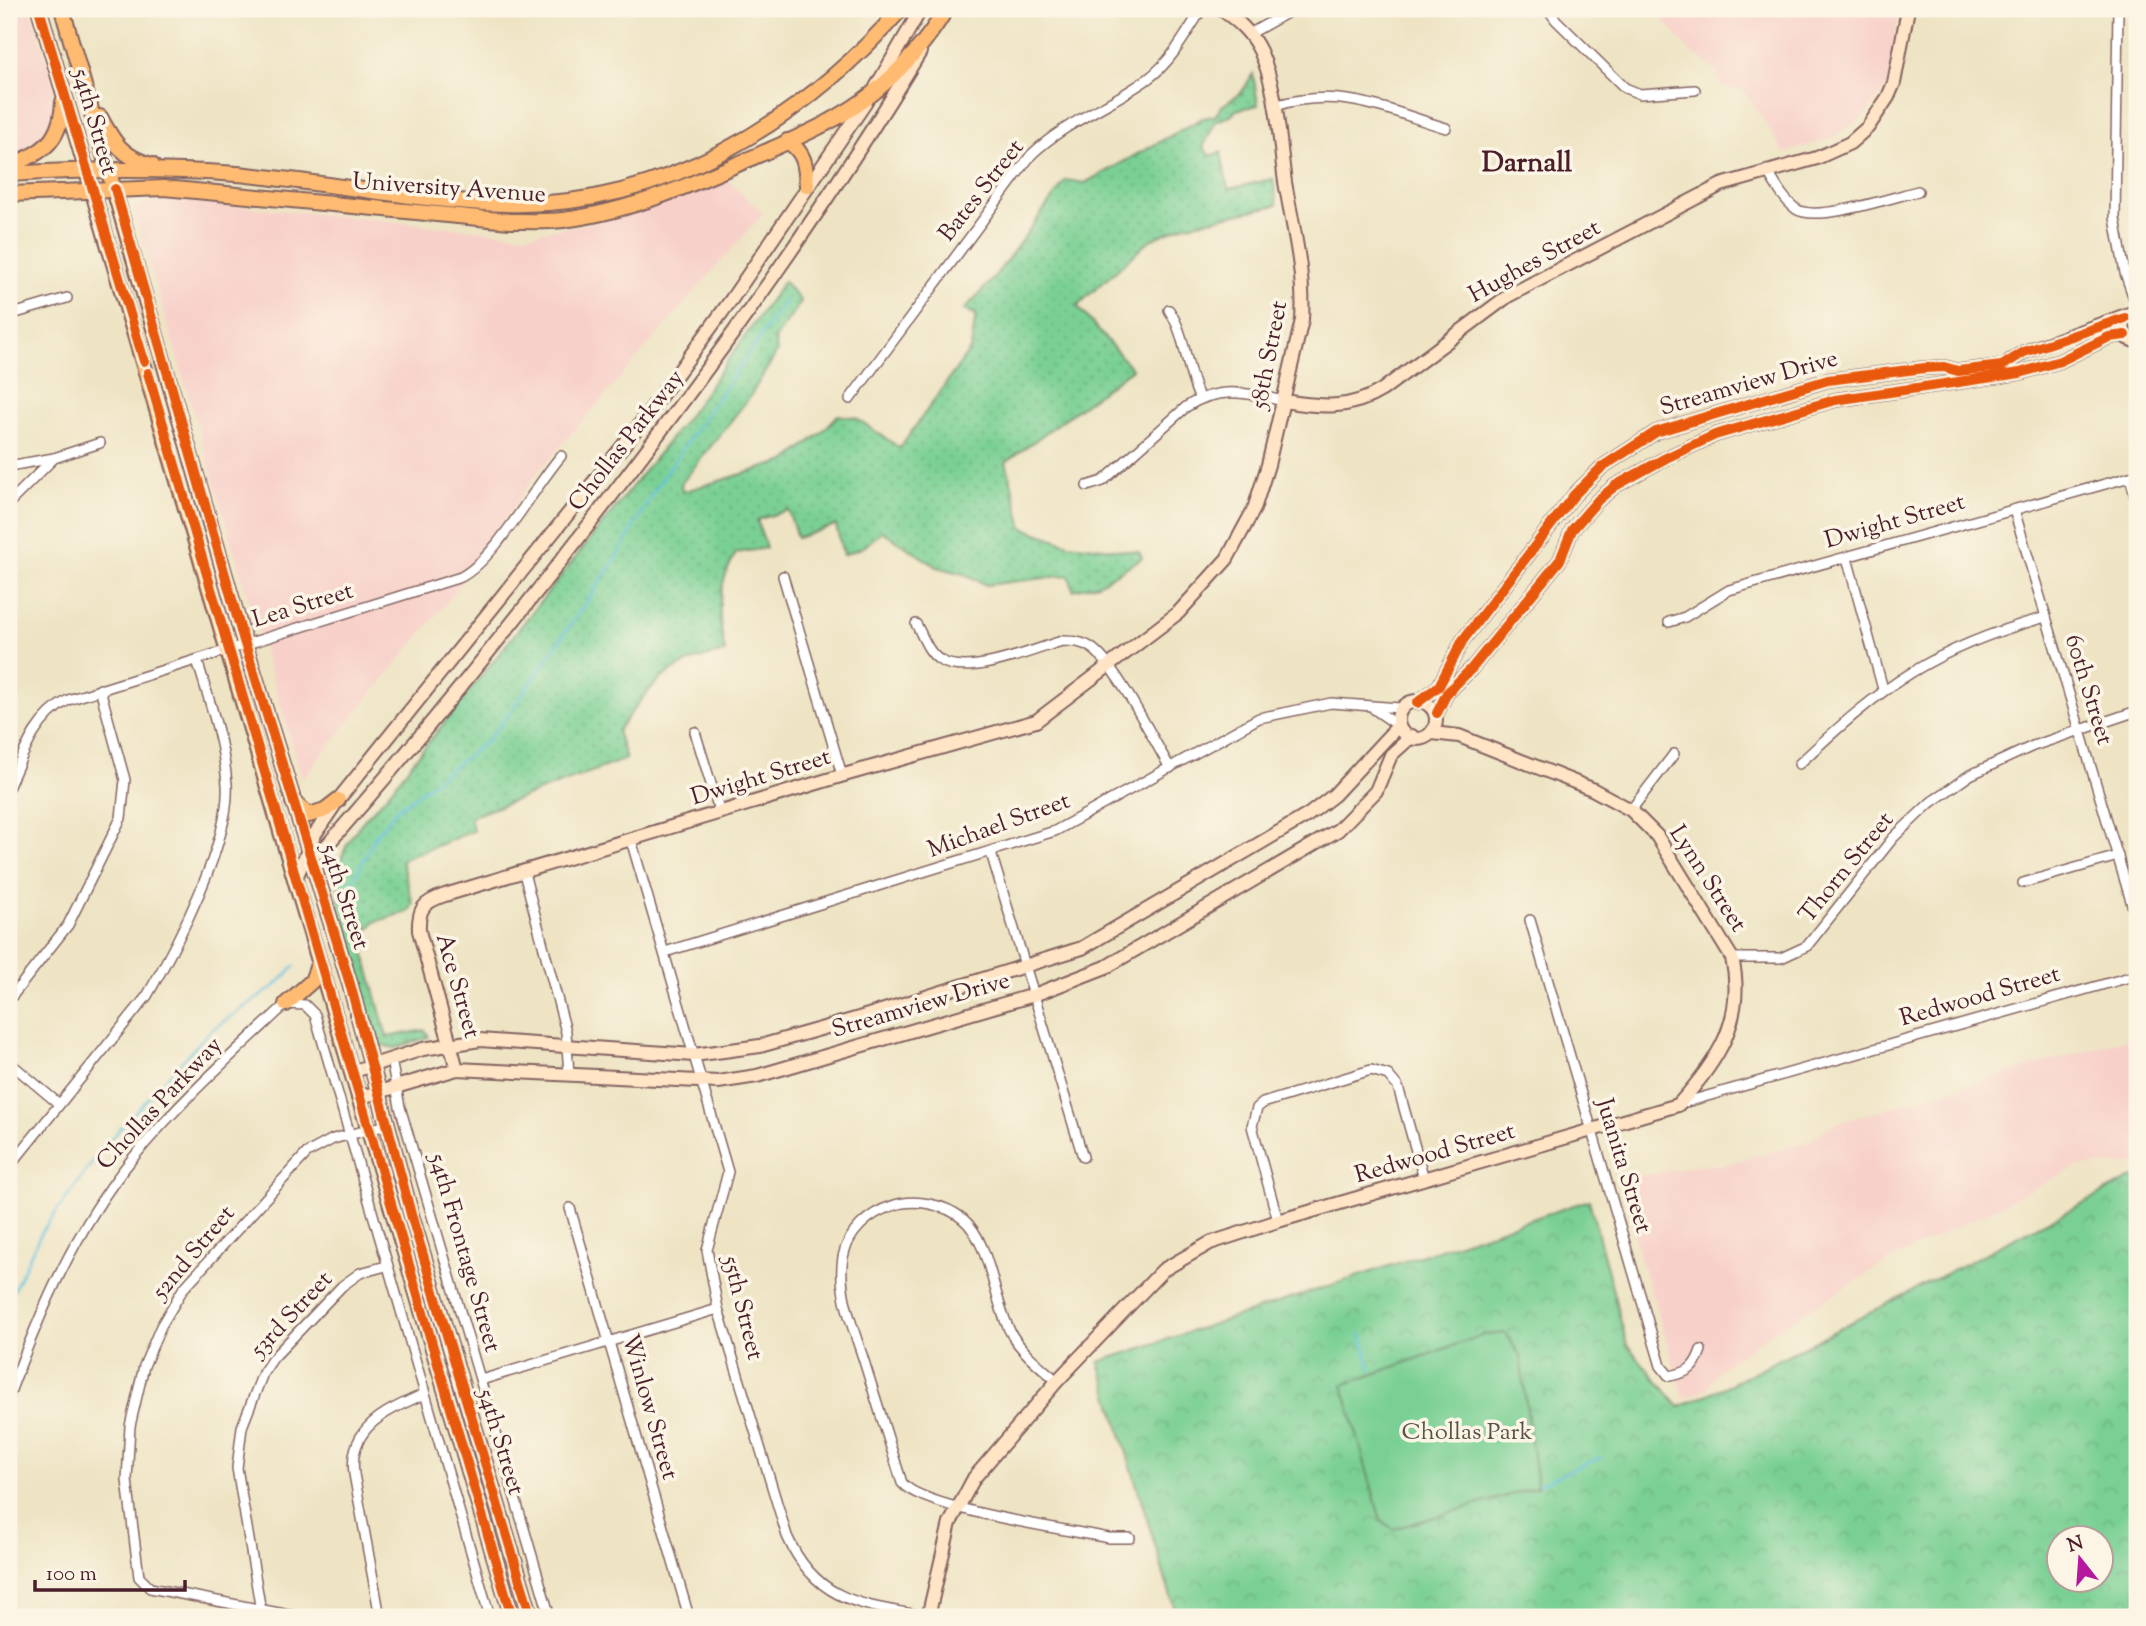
<svg xmlns="http://www.w3.org/2000/svg" width="2146" height="1626" font-family="'Sorts Mill Goudy',serif">
	<style>
		.built { fill: #f7d0c9 }
		.grass { fill: url(#grass-dots); stroke: #627860; stroke-width: 2 }
		.park { fill: url(#park-crowns); stroke: #627860; stroke-width: 2; fill-rule: evenodd }
		.garden { fill: #7ad094; stroke: #627860; stroke-width: 2 }
		.lines { fill: none; stroke-linecap: round; stroke-linejoin: round }
		.stream { stroke: #60c0de; stroke-width: 2.5 }
		.street-casing { stroke: #836461; stroke-width: 12 }
		.secondary-casing { stroke: #836461; stroke-width: 16 }
		.primary-casing { stroke: #836461; stroke-width: 18 }
		.street { stroke: #fff; stroke-width: 9 }
		.secondary { stroke: #ffe4c6; stroke-width: 12 }
		.primary { stroke: #ffbb71; stroke-width: 14 }
		.cycleway-casing { stroke: #fcf5e5; stroke-width: 15 }
		.cycleway { stroke: #e8590c; stroke-width: 10 }
		.labels { text-anchor: middle; dominant-baseline: central; stroke-width: 7; stroke-linejoin: round; paint-order: stroke }
		.street-label { font-size: 24px; fill: #4a1f2b; stroke: #fcf5e5 }
		.park-label { font-size: 24px; fill: #58544a; stroke: #fcf5e5 }
		.quarter-label { font-size: 28px; font-weight: bold; fill: #4a1f2b; stroke: #fcf5e5 }
	</style>
	<defs>
		<pattern id="grass-dots" width="8" height="8" patternUnits="userSpaceOnUse" patternTransform="scale(1.75)"><rect width="8" height="8" fill="#7ad094"/><path d="M2 2h.1M6 6h.1" fill="none" stroke="#6bb280" stroke-width="1.8" stroke-linecap="round"/></pattern>
		<pattern id="park-crowns" width="20" height="18" patternUnits="userSpaceOnUse" patternTransform="scale(1.75)"><rect width="20" height="18" fill="#7ad094"/><path d="M2 6a3 3 0 1 1 6 0M12 15a3 3 0 1 1 6 0" fill="none" stroke="#6bb280"/></pattern>
	</defs>
	<rect width="100%" height="100%" fill="#fcf5e5"/>
	<filter id="ink" filterUnits="userSpaceOnUse"><feTurbulence type="fractalNoise" baseFrequency=".0143" numOctaves="2"/><feDisplacementMap in="SourceGraphic" scale="14" xChannelSelector="R" yChannelSelector="G"/><feConvolveMatrix kernelMatrix="1 2 1 2 8 2 1 2 1" color-interpolation-filters="sRGB"/></filter>
	<filter id="wash" filterUnits="userSpaceOnUse"><feTurbulence type="fractalNoise" baseFrequency=".00686" numOctaves="4" result="noise"/><feDisplacementMap in="SourceGraphic" scale="28" xChannelSelector="R" yChannelSelector="G"/><feGaussianBlur stdDeviation="1.57" result="paint"/><feColorMatrix in="noise" values="0 0 0 0 0 0 0 0 0 0 0 0 0 0 0 0 0 1.4 0 .05"/><feComposite in="paint" operator="in"/></filter>
	<g filter="url(#wash)">
		<rect width="100%" height="100%" fill="#eee4c4"/>
		<!-- built -->
		<g class="built">
			<path d="M1655,9H1899L1889,85L1861,119L1830,139L1784,153L1745,91L1722,86L1716,72L1701,58L1691,53Z"/>
			<path d="M31,11L55,89L54,125L47,140L9,162V17Z"/>
			<path d="M723,176L763,213L534,477L452,596L302,779L133,208L147,202L190,201L526,235L608,219Z"/>
			<path d="M2137,1036V1164L2079,1166L1887,1262L1775,1330L1717,1371L1708,1388L1684,1399L1636,1243L1622,1180L1698,1165H1722L1807,1142L1833,1124Z"/>
		</g>
		<!-- grass -->
		<path class="grass" d="M1253,74L1258,105L1236,110L1231,116L1216,121L1203,147L1210,156L1221,152L1228,189L1273,179L1277,205L1182,226L1150,240L1077,306L1132,369L1006,462L1023,528L1068,544L1139,552L1142,558L1098,584L1073,590L1069,575L986,585L967,575L937,567L882,531L864,547L843,555L836,525L797,538L788,510L757,520L766,548L736,553C716,587 717,614 725,652C664,664 654,683 617,731L626,759L470,817L473,831L401,860L413,904L408,912L374,922L361,941L387,1037L425,1030L429,1037L395,1048L376,1044C362,998 324,899 343,854C351,833 365,818 381,802L689,415L784,281L801,302L775,339L777,352L749,398L681,484L682,492L786,461L821,433L838,415L856,418L900,448L971,348L976,314L964,310L993,279L1066,180L1085,183L1203,118L1215,116L1222,106L1241,93Z"/>
		<!-- park -->
		<path class="park" d="M2137,1178V1617H1177L1099,1362L1589,1200L1627,1345L1679,1407L1731,1384L2130,1179ZM2058,1538H2100V1580H2058Z"/>
		<!-- garden -->
		<path class="garden" d="M1506,1333L1520,1356L1537,1487L1394,1529L1381,1521L1343,1385L1483,1335Z"/>
		<g class="lines">
			<!-- stream -->
			<g class="stream">
				<path d="M348,891L376,835L396,810L486,742L514,707L613,563L655,489L785,301"/>
				<path d="M9,1300L41,1233L105,1145L210,1031L275,986L295,966"/>
				<path d="M1361,1334L1371,1369"/>
				<path d="M1539,1484L1601,1457"/>
			</g>
		</g>
	</g>
	<g filter="url(#ink)">
		<g class="lines">
			<!-- street casing -->
			<g class="street-casing">
				<g id="street">
					<path d="M1548,9L1556,20L1625,88L1640,94L1695,90"/>
					<path d="M2118,9L2115,218L2125,273L2137,307"/>
					<path d="M1251,33L1294,9"/>
					<path d="M1274,106C1342,86 1383,109 1446,128"/>
					<path d="M1767,170C1775,184 1783,199 1796,209C1816,223 1893,197 1918,191"/>
					<path d="M1169,310C1187,337 1185,370 1200,399"/>
					<path d="M9,315L67,298"/>
					<path d="M850,399L1031,155C1066,121 1111,106 1149,78C1172,61 1187,32 1202,9"/>
					<path d="M9,466L54,458L100,443"/>
					<path d="M2130,477L2137,503"/>
					<path d="M1087,486L1103,481L1186,407C1219,385 1248,393 1284,401"/>
					<path d="M9,503L54,458"/>
					<path d="M2014,510L2137,921"/>
					<path d="M1847,558L1883,689"/>
					<path d="M783,576L842,775"/>
					<path d="M1669,622L1685,617L1729,590L2137,475"/>
					<path d="M916,624C923,636 928,653 940,660C967,678 1032,650 1062,641C1074,641 1084,642 1093,649C1117,667 1153,739 1170,768"/>
					<path d="M1374,709L1396,724"/>
					<path d="M695,732L720,813"/>
					<path d="M1799,764C1883,685 1933,648 2046,617"/>
					<path d="M9,786C24,752 35,718 68,700L461,577C496,558 532,490 561,456"/>
					<path d="M1631,810L1674,754"/>
					<path d="M631,840L728,1172L707,1250L718,1309L787,1536C817,1604 865,1605 930,1617"/>
					<path d="M991,853L1083,1157"/>
					<path d="M524,873L566,1032L569,1074"/>
					<path d="M2023,883L2118,856"/>
					<path d="M1530,920L1661,1366L1669,1376C1688,1373 1695,1368 1701,1350"/>
					<path d="M665,952L1055,831L1259,718L1331,703L1400,708"/>
					<path d="M1732,958H1781L1807,946L1893,838L1930,803L1970,775L2033,746L2137,711"/>
					<path d="M9,1000L68,925L121,818L125,780L100,689"/>
					<path d="M391,1059L400,1107L550,1617"/>
					<path d="M9,1062L59,1104"/>
					<path d="M1679,1104L2137,975"/>
					<path d="M9,1167L147,996C177,945 231,841 227,784C224,742 209,700 197,660"/>
					<path d="M570,1208L689,1617"/>
					<path d="M1278,1221L1252,1126L1257,1108L1263,1103L1371,1070L1388,1075L1398,1087L1424,1179"/>
					<path d="M481,1380L718,1309"/>
					<path d="M1057,1381C1041,1367 1023,1353 1012,1335C993,1302 991,1242 963,1219C945,1204 914,1198 892,1206C869,1213 848,1232 843,1257C837,1292 854,1329 864,1361C877,1402 889,1442 902,1483C923,1509 1069,1530 1109,1538H1130"/>
					<path d="M9,1395C40,1312 75,1229 132,1159C178,1103 233,1054 286,1004L305,1005L315,1015L490,1617"/>
					<path d="M262,1617L237,1468L242,1427L263,1373L273,1358L342,1286L360,1273L386,1266"/>
					<path d="M300,1617L150,1588L139,1577L127,1480L130,1426L144,1366L161,1326L183,1289L307,1153L333,1139L387,1125"/>
					<path d="M380,1617L354,1474C348,1426 387,1411 424,1394"/>
				</g>
			</g>
			<!-- secondary casing -->
			<g class="secondary-casing">
				<g id="secondary">
					<path d="M876,87L921,9"/>
					<path d="M2123,328L2127,338L2137,342"/>
					<path d="M1284,401C1320,407 1350,410 1382,390L1508,296L1721,185L1817,158L1850,143L1868,127L1888,97L1894,83L1908,9"/>
					<circle cx="1417" cy="720" r="19"/>
					<path d="M1417,703L1439,686L1463,640L1574,495L1602,467L1656,432L1828,380L1925,368L1944,367L1958,371L2002,366L2024,352L2137,311"/>
					<path d="M1437,713L1447,693L1472,668L1560,560L1572,530L1598,500L1615,486L1666,458L1715,435L1835,400L2020,373L2060,361L2109,337L2125,335"/>
					<path d="M307,851L321,852C405,757 485,658 563,558C691,395 813,229 920,52"/>
					<path d="M295,880L315,834L338,800L638,427L731,300L866,102"/>
					<path d="M457,1069L419,931C418,908 424,902 445,895L844,775L1036,721L1178,613L1227,559L1254,509L1268,465L1302,320C1305,273 1293,228 1285,182C1279,140 1278,90 1260,51C1251,32 1238,21 1221,9"/>
					<path d="M351,1072L423,1049L480,1040L694,1055L760,1046L859,1018L1082,948L1308,815L1334,795L1397,727"/>
					<path d="M358,1098L457,1069L718,1082L757,1076L1034,995L1106,967L1338,830L1376,791L1391,755L1412,736"/>
					<path d="M928,1617L950,1523L974,1478L1057,1381L1163,1270L1210,1243L1278,1221L1678,1105C1718,1061 1746,1019 1732,958L1657,836L1631,810L1592,789L1459,736L1432,733"/>
				</g>
			</g>
			<!-- primary casing -->
			<g class="primary-casing">
				<g id="primary">
					<path d="M39,9L512,1617"/>
					<path d="M62,9L241,631L350,984L412,1218L531,1617"/>
					<path d="M100,117C114,143 123,158 152,165"/>
					<path d="M787,141C805,152 806,166 807,186"/>
					<path d="M9,166C43,153 61,141 63,102"/>
					<path d="M9,174C85,169 161,168 237,174C326,182 415,201 505,204C662,209 801,122 901,9"/>
					<path d="M9,194L164,188L510,221C527,221 546,222 563,220C635,211 700,181 765,152C801,136 843,118 873,93C901,70 928,40 946,9"/>
					<path d="M293,802L309,815L325,810L338,800"/>
					<path d="M286,1004L312,981L319,962"/>
				</g>
			</g>
			<!-- street -->
			<use href="#street" class="street"/>
			<!-- secondary -->
			<use href="#secondary" class="secondary"/>
			<!-- primary -->
			<use href="#primary" class="primary"/>
			<!-- cycleway casing -->
			<g class="cycleway-casing">
				<g id="cycleway">
					<path d="M39,9L144,361"/>
					<path d="M115,189L241,631L350,984L412,1218L531,1617"/>
					<path d="M148,373L512,1617"/>
					<path d="M1417,703L1439,686L1463,640L1574,495L1602,467L1656,432L1828,380L1925,368L1944,367L1958,371L2002,366L2024,352L2125,318"/>
					<path d="M1437,713L1447,693L1472,668L1560,560L1572,530L1598,500L1615,486L1666,458L1715,435L1835,400L2020,373L2060,361L2109,337L2125,335"/>
				</g>
			</g>
			<!-- cycleway -->
			<use href="#cycleway" class="cycleway"/>
		</g>
	</g>
	<g class="labels">
		<!-- street labels -->
		<g class="street-label">
			<text transform="translate(94 122) rotate(74)">54th Street</text>
			<text transform="translate(449 189) rotate(4)">University Avenue</text>
			<text transform="translate(982 191) rotate(-52)">Bates Street</text>
			<text transform="translate(1535 262) rotate(-29)">Hughes Street</text>
			<text transform="translate(1270 355) rotate(-79)">58th Street</text>
			<text transform="translate(1749 384) rotate(-16)">Streamview Drive</text>
			<text transform="translate(627 441) rotate(-52)">Chollas Parkway</text>
			<text transform="translate(1895 522) rotate(-16)">Dwight Street</text>
			<text transform="translate(303 606) rotate(-17)">Lea Street</text>
			<text transform="translate(2088 690) rotate(73)">60th Street</text>
			<text transform="translate(761 778) rotate(-17)">Dwight Street</text>
			<text transform="translate(999 826) rotate(-20)">Michael Street</text>
			<text transform="translate(1847 868) rotate(-51)">Thorn Street</text>
			<text transform="translate(1707 879) rotate(57)">Lynn Street</text>
			<text transform="translate(344 897) rotate(72)">54th Street</text>
			<text transform="translate(457 986) rotate(74)">Ace Street</text>
			<text transform="translate(1980 997) rotate(-16)">Redwood Street</text>
			<text transform="translate(921 1006) rotate(-16)">Streamview Drive</text>
			<text transform="translate(160 1104) rotate(-47)">Chollas Parkway</text>
			<text transform="translate(1435 1154) rotate(-16)">Redwood Street</text>
			<text transform="translate(1623 1166) rotate(73)">Juanita Street</text>
			<text transform="translate(194 1253) rotate(-50)">52nd Street</text>
			<text transform="translate(464 1253) rotate(74)">54th Frontage Street</text>
			<text transform="translate(742 1308) rotate(76)">55th Street</text>
			<text transform="translate(292 1315) rotate(-47)">53rd Street</text>
			<text transform="translate(649 1407) rotate(74)">Winlow Street</text>
			<text transform="translate(500 1442) rotate(73)">54th Street</text>
		</g>
		<!-- park labels -->
		<g class="park-label">
			<text x="1467" y="1433">Chollas Park</text>
		</g>
		<!-- quarter labels -->
		<g class="quarter-label">
			<text x="1527" y="164">Darnall</text>
		</g>
	</g>
	<!-- margin -->
	<rect width="2146" height="1626" fill="none" stroke="#fcf5e5" stroke-width="35"/>
	<!-- north arrow -->
	<g transform="translate(2080 1559) rotate(343)"><circle r="33" fill="#fcf5e5" stroke="#b59f9b" stroke-width="2"/>
	<path d="M0-5L12 26L0 18L-12 26Z" fill="#b5179e"/>
	<text y="-10" font-size="19" font-weight="bold" text-anchor="middle" fill="#4a1f2b">N</text>
	</g>
	<!-- scale -->
	<path d="M35 1580v10h150v-10" fill="none" stroke="#4a1f2b" stroke-width="3.5"/>
	<text x="46" y="1580" font-size="21" fill="#4a1f2b" stroke="#fcf5e5" stroke-width="5" paint-order="stroke">100 m</text>
</svg>
